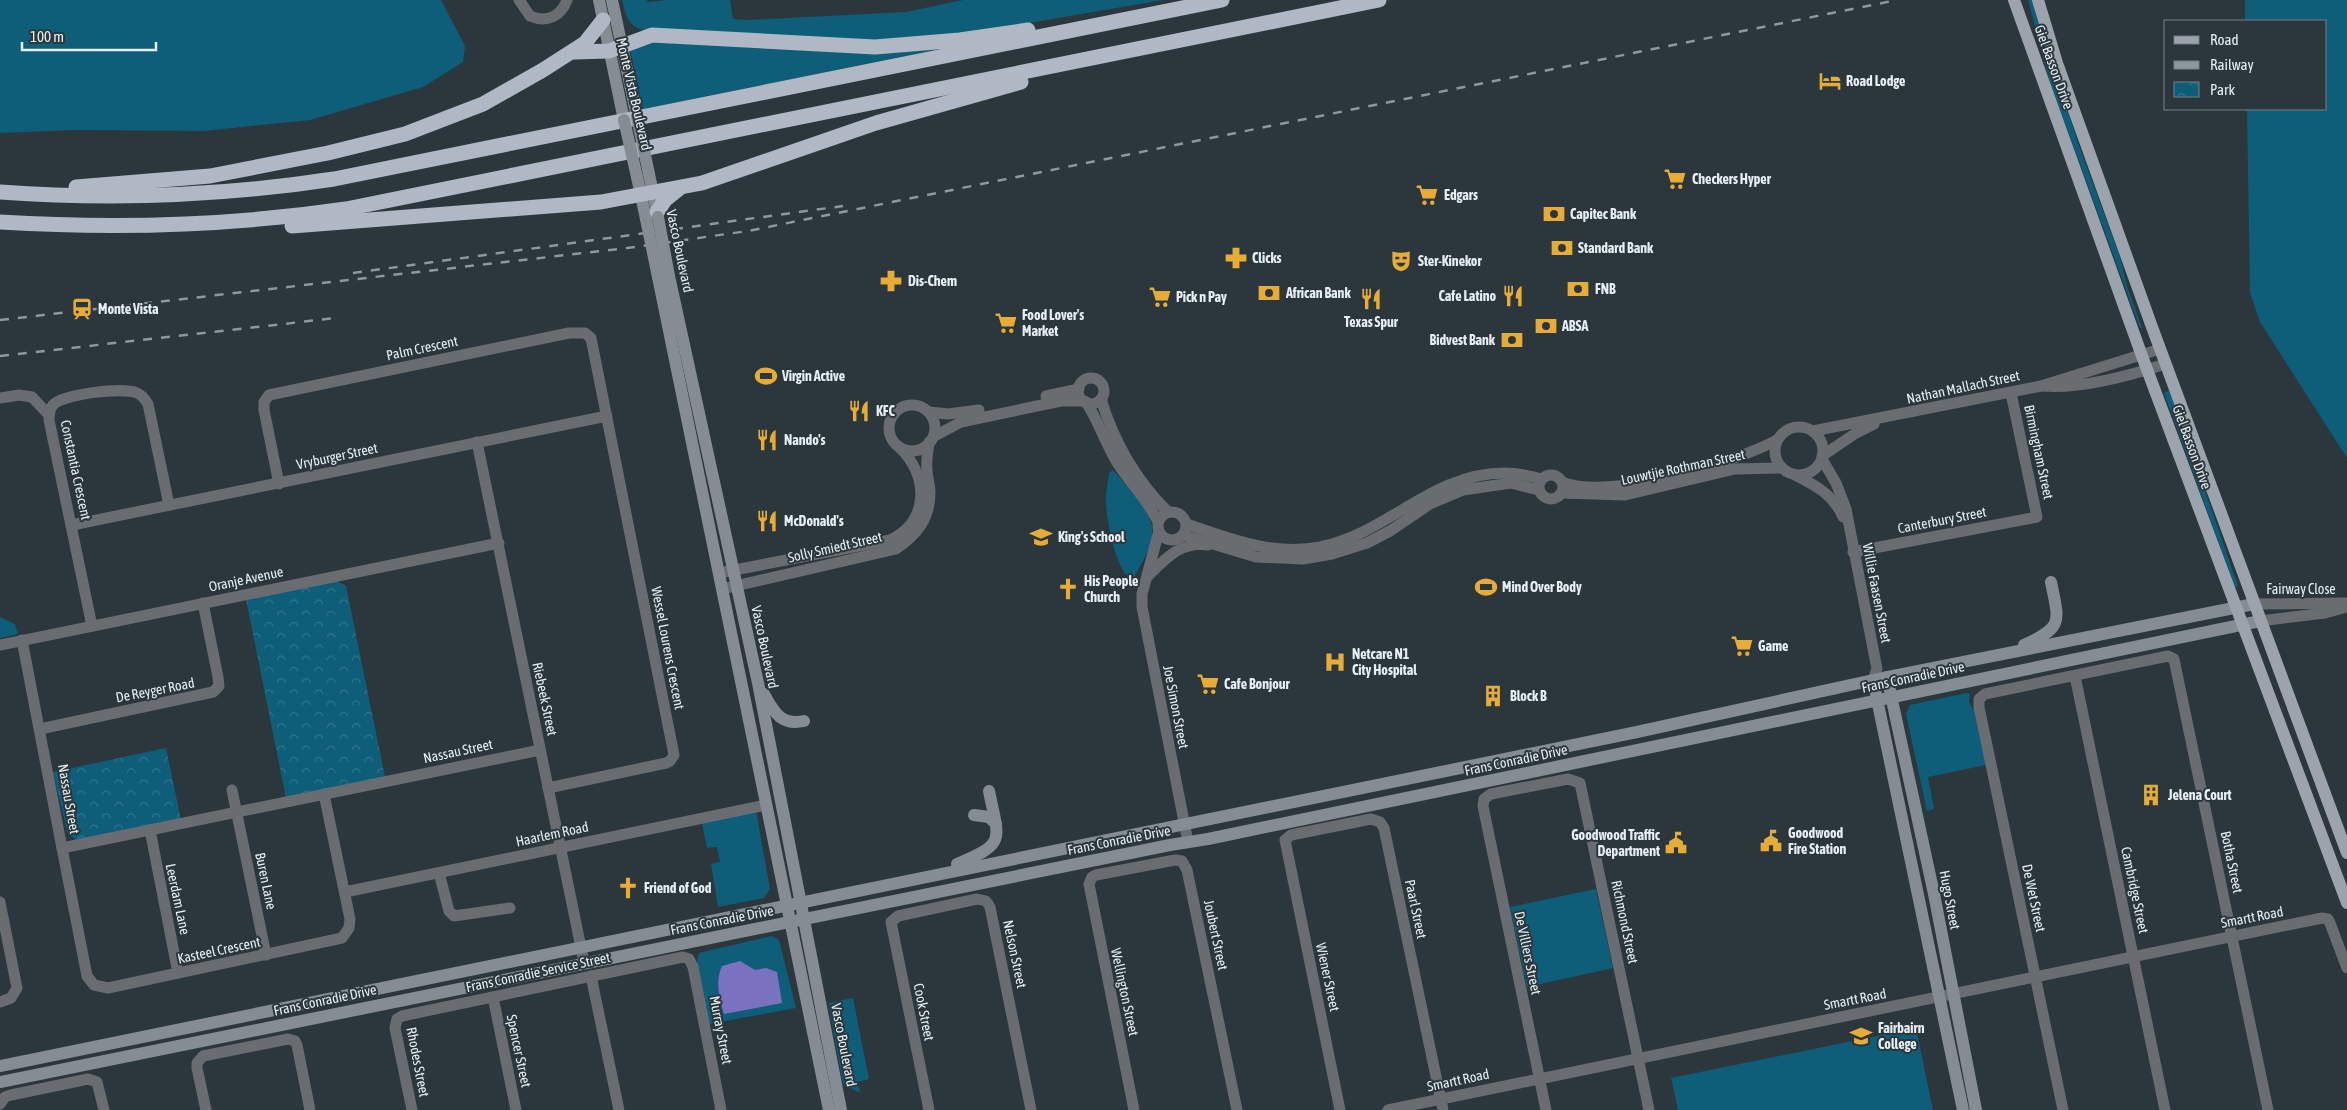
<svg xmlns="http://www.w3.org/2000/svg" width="2347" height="1110" font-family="'Asap Condensed',sans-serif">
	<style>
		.grass { fill: #0e5d79 }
		.park { fill: url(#park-crowns) }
		.water { fill: #7b72bf }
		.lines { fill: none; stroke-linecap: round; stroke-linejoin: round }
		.street { stroke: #696d72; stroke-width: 11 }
		.secondary { stroke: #868c93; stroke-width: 12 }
		.primary { stroke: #9ca3ad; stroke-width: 12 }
		.highway { stroke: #b0b8c5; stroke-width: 15 }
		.rail { stroke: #8d979c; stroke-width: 2.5; stroke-dasharray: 9 9; stroke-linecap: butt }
		.secondary-bridge { stroke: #868c93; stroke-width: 12 }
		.labels { text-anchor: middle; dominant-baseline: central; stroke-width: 4; stroke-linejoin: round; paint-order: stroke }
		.street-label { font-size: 14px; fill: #e7eff3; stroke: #2b373d }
		.poi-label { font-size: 14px; font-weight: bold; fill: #e7eff3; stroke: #2b373d; text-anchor: start }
	</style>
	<defs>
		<pattern id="park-crowns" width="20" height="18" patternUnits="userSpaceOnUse" patternTransform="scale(1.25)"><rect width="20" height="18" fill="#0e5d79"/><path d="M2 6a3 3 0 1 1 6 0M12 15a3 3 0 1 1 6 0" fill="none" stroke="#31758c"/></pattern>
	</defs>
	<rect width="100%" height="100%" fill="#2b373d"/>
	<!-- grass -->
	<g class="grass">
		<path d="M0,0H441L465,46L463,62L423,87L310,120L204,131L75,130L0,133Z"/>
		<path d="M622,0H646L649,2L667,0H730L733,19L747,20L906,12L963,0H1163L971,33L891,41L644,30C627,26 626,15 622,0Z"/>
		<path d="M2028,0H2032L2079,146L2120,257L2127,286L2142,328H2140L2050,82Z"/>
		<path d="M2245,0H2347V458L2260,322L2250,293L2247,109H2326V21H2245Z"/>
		<path d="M645,41L974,42L643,109L630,49Z"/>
		<path d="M2170,390L2238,586L2235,587L2164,393Z"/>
		<path d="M1113,470C1131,492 1161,514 1150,546C1146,557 1138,569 1133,580C1116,574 1107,522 1106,504C1105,494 1108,483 1109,473Z"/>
		<path d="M0,617L15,624L18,634L0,638Z"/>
		<path d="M1966,693L1970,694L1969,702L1975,713L1986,765L1928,777L1934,809L1927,811L1906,714L1910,705Z"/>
		<path d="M756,810L770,889L764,898L718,907L711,864L720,862L717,847L707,848L701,819Z"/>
		<path d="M1596,889L1613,968L1527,987L1510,907Z"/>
		<path d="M772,936L779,940L796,1008L709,1024L696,965L699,953Z"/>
		<path d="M853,998L869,1079L858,1082L860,1093L843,1084L829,1007V1003Z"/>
		<path d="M1916,1028L1933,1110H1678L1671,1078Z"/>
	</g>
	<!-- park -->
	<g class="park">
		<path d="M337,581L346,586L385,777L286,798L246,599Z"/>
		<path d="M166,748L181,820L77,840L68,835L53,772Z"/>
	</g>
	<!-- water -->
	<path class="water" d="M740,961L755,970L766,968L777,972L782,1003L724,1014C719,998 715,981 722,966Z"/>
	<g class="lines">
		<!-- street -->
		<g class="street">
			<path d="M519,0L530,16C546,23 561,17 567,0"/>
			<circle cx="1091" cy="391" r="13"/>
			<path d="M2042,386C2080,389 2129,376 2165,364"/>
			<path d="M1046,396L1079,389"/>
			<path d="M0,398L19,395L32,397L49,415"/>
			<path d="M1101,399C1114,442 1136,480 1168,512"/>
			<path d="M1086,402C1099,422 1106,445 1118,464C1131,484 1148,500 1158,522"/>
			<circle cx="912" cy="428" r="23"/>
			<path d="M929,412L948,414L979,410"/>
			<circle cx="1799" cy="451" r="24"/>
			<path d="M1813,431L2041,386L2160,349"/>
			<path d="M933,437L961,422L1061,401H1084"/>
			<path d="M477,442L584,962"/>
			<path d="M1822,456L1856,433L1874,424"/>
			<path d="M1822,459L1836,483L1846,509L1877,669L1873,680"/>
			<path d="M1795,475C1815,485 1834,495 1843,517"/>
			<circle cx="1551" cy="487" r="12"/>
			<path d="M1562,482C1608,501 1734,463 1777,440"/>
			<path d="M279,484L264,410V402L269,395L569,333H585L591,338L674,755L670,761L666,763L548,788"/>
			<path d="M1561,493L1625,495L1735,469L1782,468"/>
			<circle cx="1172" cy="526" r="14"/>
			<path d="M1187,524C1229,539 1274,556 1320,547C1389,533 1431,473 1505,473C1517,473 1530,476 1542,479"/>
			<path d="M72,525L607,416"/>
			<path d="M1159,531L1142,594V607L1188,842"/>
			<path d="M1183,535L1256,557L1303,559L1332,554L1367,543L1390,531L1430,504L1463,490L1511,483L1539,490"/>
			<path d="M1853,552L2037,517L2011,393"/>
			<path d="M719,573L890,540C930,521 929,475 899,447"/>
			<path d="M1148,576C1165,559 1180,541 1208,545"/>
			<path d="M722,589L896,549C917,535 930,519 930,492C930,485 927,477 927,469C926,461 928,451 929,442"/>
			<path d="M2254,604L2347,603"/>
			<path d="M2260,621L2325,613L2343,608"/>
			<path d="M92,626L49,420C49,415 49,410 53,405C62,394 123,387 137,393C142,395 145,399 148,404L169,505"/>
			<path d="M22,640L62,848L540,750"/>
			<path d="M0,645L499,543"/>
			<path d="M2075,676L2165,1110"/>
			<path d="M40,729L213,692L219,686L218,677L203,603"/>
			<path d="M232,790L266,955"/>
			<path d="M150,830L178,973"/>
			<path d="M62,848L87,976L94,985L108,988L342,938L349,928L350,919L324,794"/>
			<path d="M439,873L449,911L454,916L510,908"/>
			<path d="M345,892L766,805"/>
			<path d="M0,902L17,988L11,998L0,1002"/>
			<path d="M591,976L619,1110"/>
			<path d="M493,997L516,1110"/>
			<path d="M0,1104L5,1097L11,1095L88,1079L97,1082L104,1110"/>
			<path d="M206,1110L197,1068V1063L203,1056L288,1039L295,1041L297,1045L310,1110"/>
			<path d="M412,1110L395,1028L397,1019L402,1016L683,957L689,959L693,967L721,1110"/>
			<path d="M929,1110L891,922L898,916L977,899L986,901L990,907L1031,1110"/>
			<path d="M1134,1110L1089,884L1092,877L1096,875L1175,860L1182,861L1187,870L1237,1110"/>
			<path d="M1340,1110L1285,840L1291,835L1371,819L1380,822L1384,828L1443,1110"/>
			<path d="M1388,1110L2322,918L2328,919L2330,923L2347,968"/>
			<path d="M1546,1110L1483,806L1484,799L1491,794L1568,779L1580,783L1649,1110"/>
			<path d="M2063,1110L1979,707V699L1985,694L2168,656L2174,659L2175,664L2268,1110"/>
		</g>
		<!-- secondary -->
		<g class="secondary">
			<path d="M599,0L624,120"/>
			<path d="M612,0L637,117"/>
			<path d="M649,174L658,217"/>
			<path d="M637,177L646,219"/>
			<path d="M669,276L758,683L841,1110"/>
			<path d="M658,277L829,1110"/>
			<path d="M2024,645C2064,627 2059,622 2051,582"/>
			<path d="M1887,677L1934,894L1976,1110"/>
			<path d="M1873,680L1963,1110"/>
			<path d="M764,694C774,712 781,726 804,721"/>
			<path d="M974,815L989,817L996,824"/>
			<path d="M957,864C1007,843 999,841 989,791"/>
			<path d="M0,1066L1637,732L1887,677L2254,604"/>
			<path d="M0,1082L1170,845L1208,839L2260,621"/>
		</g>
		<!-- primary -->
		<g class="primary">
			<path d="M2014,0L2142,356L2347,903"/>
			<path d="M2038,0L2057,63L2152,327L2347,853"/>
		</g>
		<!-- highway -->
		<g class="highway">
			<path d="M574,52L609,51L652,35L875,47L960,40L1028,30"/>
			<path d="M76,187L210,176L328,153L405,134L483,104L543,70L585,43L603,20"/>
			<path d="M0,192C112,200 223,196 334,179L1222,0"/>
			<path d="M657,212L665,200L680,188"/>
			<path d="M0,222C116,229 230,226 346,209L1379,0"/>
			<path d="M292,226L601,202L702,183L876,123L1021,82"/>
		</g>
		<!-- rail -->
		<g class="rail">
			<path d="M353,273L843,206"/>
			<path d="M0,320L627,248L748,231L1897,0"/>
			<path d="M0,356L336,318"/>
		</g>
		<!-- secondary-bridge -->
		<g class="secondary-bridge">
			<path d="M637,117L649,174"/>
			<path d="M624,120L637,177"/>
			<path d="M658,217L669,276"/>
			<path d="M646,219L658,277"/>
		</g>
	</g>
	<!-- icons -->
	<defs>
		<g id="hotel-bare" transform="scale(1.725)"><path d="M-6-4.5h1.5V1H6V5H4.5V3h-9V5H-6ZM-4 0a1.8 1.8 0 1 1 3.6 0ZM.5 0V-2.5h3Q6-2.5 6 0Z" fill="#e7ac36" stroke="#2b373d" stroke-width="2.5" paint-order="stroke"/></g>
		<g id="supermarket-bare" transform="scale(1.725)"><path d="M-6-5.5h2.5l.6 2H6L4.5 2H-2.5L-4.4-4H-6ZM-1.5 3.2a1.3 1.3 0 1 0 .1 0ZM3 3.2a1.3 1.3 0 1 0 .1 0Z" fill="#e7ac36" stroke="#2b373d" stroke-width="2.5" paint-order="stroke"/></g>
		<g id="bank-bare" transform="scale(1.725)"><path d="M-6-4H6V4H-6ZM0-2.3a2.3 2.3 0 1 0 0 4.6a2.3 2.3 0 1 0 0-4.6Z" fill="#e7ac36" stroke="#2b373d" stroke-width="2.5" paint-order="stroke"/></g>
		<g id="pharmacy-bare" transform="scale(1.725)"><path d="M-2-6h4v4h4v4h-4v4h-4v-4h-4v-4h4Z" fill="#e7ac36" stroke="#2b373d" stroke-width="2.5" paint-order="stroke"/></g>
		<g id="theatre-bare" transform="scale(1.725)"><path d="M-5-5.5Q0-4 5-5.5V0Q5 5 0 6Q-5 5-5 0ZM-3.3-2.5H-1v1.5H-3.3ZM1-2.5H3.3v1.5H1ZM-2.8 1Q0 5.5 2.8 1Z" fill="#e7ac36" stroke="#2b373d" stroke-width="2.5" paint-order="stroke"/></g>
		<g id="restaurant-bare" transform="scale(1.725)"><path d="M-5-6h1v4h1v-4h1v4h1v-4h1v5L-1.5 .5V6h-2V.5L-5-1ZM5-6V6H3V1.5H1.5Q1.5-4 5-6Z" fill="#e7ac36" stroke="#2b373d" stroke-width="2.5" paint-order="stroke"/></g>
		<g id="station-bare" transform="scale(1.725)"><path d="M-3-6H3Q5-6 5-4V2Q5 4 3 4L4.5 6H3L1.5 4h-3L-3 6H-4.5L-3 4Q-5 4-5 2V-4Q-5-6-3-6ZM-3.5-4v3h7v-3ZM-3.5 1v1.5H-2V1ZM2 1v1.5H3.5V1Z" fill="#e7ac36" stroke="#2b373d" stroke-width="2.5" paint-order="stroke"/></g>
		<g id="stadium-bare" transform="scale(1.725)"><path d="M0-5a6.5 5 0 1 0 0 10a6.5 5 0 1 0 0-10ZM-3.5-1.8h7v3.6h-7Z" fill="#e7ac36" stroke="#2b373d" stroke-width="2.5" paint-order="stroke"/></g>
		<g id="school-bare" transform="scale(1.725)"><path d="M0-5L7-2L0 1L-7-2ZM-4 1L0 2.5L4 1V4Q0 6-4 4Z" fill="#e7ac36" stroke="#2b373d" stroke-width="2.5" paint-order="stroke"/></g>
		<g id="church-bare" transform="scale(1.725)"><path d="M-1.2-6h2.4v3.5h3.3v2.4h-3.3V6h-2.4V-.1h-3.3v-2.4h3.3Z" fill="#e7ac36" stroke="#2b373d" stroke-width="2.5" paint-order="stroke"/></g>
		<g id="hospital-bare" transform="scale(1.725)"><path d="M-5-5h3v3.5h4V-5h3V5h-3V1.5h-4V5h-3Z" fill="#e7ac36" stroke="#2b373d" stroke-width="2.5" paint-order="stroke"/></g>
		<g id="building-bare" transform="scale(1.725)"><path d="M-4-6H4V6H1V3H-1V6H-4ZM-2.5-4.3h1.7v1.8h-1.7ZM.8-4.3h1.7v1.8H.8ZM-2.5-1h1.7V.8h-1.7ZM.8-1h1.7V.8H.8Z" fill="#e7ac36" stroke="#2b373d" stroke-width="2.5" paint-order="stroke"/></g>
		<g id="civic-bare" transform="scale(1.725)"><path d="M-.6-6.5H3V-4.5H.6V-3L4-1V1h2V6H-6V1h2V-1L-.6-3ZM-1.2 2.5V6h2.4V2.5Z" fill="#e7ac36" stroke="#2b373d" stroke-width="2.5" paint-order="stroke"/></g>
	</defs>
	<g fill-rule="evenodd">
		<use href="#hotel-bare" x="1830" y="81"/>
		<use href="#supermarket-bare" x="1675" y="179"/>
		<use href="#supermarket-bare" x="1427" y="195"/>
		<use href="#bank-bare" x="1554" y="214"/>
		<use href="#bank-bare" x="1562" y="248"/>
		<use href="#pharmacy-bare" x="1236" y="258"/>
		<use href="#theatre-bare" x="1401" y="261"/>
		<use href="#pharmacy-bare" x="891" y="281"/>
		<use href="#bank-bare" x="1578" y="289"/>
		<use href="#bank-bare" x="1269" y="293"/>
		<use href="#restaurant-bare" x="1513" y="296"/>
		<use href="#supermarket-bare" x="1160" y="297"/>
		<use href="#restaurant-bare" x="1371" y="299"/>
		<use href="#station-bare" x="82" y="309"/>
		<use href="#supermarket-bare" x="1006" y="323"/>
		<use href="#bank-bare" x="1546" y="326"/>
		<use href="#bank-bare" x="1512" y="340"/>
		<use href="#stadium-bare" x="766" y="376"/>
		<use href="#restaurant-bare" x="859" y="411"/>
		<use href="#restaurant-bare" x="767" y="440"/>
		<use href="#restaurant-bare" x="767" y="521"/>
		<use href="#school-bare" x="1041" y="537"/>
		<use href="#stadium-bare" x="1486" y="587"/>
		<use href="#church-bare" x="1068" y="589"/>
		<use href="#supermarket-bare" x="1742" y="646"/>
		<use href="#hospital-bare" x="1335" y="662"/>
		<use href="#supermarket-bare" x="1208" y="684"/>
		<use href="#building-bare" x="1493" y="696"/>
		<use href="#building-bare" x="2151" y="795"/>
		<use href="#civic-bare" x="1771" y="841"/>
		<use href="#civic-bare" x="1676" y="843"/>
		<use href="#church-bare" x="628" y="888"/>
		<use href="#school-bare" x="1861" y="1036"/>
	</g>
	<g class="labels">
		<!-- street labels -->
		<g class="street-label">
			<text transform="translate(2054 67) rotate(70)">Giel Basson Drive</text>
			<text transform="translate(634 94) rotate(77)">Monte Vista Boulevard</text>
			<text transform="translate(680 251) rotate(78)">Vasco Boulevard</text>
			<text transform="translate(422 348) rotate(-12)">Palm Crescent</text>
			<text transform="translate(1963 387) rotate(-12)">Nathan Mallach Street</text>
			<text transform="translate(2192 447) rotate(70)">Giel Basson Drive</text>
			<text transform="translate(2039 452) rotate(78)">Birmingham Street</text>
			<text transform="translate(337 456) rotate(-12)">Vryburger Street</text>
			<text transform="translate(1683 467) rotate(-12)">Louwtjie Rothman Street</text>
			<text transform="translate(76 470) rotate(78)">Constantia Crescent</text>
			<text transform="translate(1942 520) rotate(-11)">Canterbury Street</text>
			<text transform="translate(835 547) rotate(-13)">Solly Smiedt Street</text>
			<text transform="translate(246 579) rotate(-12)">Oranje Avenue</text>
			<text x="2301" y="589">Fairway Close</text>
			<text transform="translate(1877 593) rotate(79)">Willie Faasen Street</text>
			<text transform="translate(765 647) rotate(78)">Vasco Boulevard</text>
			<text transform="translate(668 648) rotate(79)">Wessel Lourens Crescent</text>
			<text transform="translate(1913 677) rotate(-12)">Frans Conradie Drive</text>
			<text transform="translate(155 690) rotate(-11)">De Reyger Road</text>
			<text transform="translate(545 699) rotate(78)">Riebeek Street</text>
			<text transform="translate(1176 707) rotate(79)">Joe Simon Street</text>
			<text transform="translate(458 751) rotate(-12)">Nassau Street</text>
			<text transform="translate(1516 760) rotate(-12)">Frans Conradie Drive</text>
			<text transform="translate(69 799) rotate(80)">Nassau Street</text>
			<text transform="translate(552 834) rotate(-12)">Haarlem Road</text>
			<text transform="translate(1119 840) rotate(-11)">Frans Conradie Drive</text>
			<text transform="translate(2232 862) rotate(78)">Botha Street</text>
			<text transform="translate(266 881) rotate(78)">Buren Lane</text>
			<text transform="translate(2135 890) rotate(78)">Cambridge Street</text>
			<text transform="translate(2034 898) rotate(78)">De Wet Street</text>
			<text transform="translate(178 899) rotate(78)">Leerdam Lane</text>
			<text transform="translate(1950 900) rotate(79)">Hugo Street</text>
			<text transform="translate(1416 909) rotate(78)">Paarl Street</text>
			<text transform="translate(2252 917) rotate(-11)">Smartt Road</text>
			<text transform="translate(722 920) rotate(-11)">Frans Conradie Drive</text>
			<text transform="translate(1625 922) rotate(78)">Richmond Street</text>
			<text transform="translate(1216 935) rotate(78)">Joubert Street</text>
			<text transform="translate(219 950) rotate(-12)">Kasteel Crescent</text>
			<text transform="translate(1528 953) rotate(78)">De Villiers Street</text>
			<text transform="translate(1015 954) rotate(78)">Nelson Street</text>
			<text transform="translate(538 972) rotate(-12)">Frans Conradie Service Street</text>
			<text transform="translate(1328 977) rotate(78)">Wiener Street</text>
			<text transform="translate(1125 992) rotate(78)">Wellington Street</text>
			<text transform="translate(1855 999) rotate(-11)">Smartt Road</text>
			<text transform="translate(325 1000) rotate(-12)">Frans Conradie Drive</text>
			<text transform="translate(924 1012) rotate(79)">Cook Street</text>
			<text transform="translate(721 1030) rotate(79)">Murray Street</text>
			<text transform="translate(844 1045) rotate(79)">Vasco Boulevard</text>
			<text transform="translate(519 1051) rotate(78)">Spencer Street</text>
			<text transform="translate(418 1062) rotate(79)">Rhodes Street</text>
			<text transform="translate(1458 1080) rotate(-12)">Smartt Road</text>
		</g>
		<!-- poi labels -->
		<g class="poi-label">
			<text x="1846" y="81">Road Lodge</text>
			<text x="1692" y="179">Checkers Hyper</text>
			<text x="1444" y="195">Edgars</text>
			<text x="1570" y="214">Capitec Bank</text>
			<text x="1578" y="248">Standard Bank</text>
			<text x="1252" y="258">Clicks</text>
			<text x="1418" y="261">Ster-Kinekor</text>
			<text x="908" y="281">Dis-Chem</text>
			<text x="1595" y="289">FNB</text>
			<text x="1286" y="293">African Bank</text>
			<text x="1496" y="296" text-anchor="end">Cafe Latino</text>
			<text x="1176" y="297">Pick n Pay</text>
			<text x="98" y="309">Monte Vista</text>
			<text x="1022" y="315">Food Lover's<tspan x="1022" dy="16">Market</tspan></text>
			<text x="1371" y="322" text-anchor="middle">Texas Spur</text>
			<text x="1562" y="326">ABSA</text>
			<text x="1495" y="340" text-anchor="end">Bidvest Bank</text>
			<text x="782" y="376">Virgin Active</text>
			<text x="876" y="411">KFC</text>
			<text x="784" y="440">Nando's</text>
			<text x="784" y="521">McDonald's</text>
			<text x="1058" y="537">King's School</text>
			<text x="1084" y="581">His People<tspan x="1084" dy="16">Church</tspan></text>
			<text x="1502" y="587">Mind Over Body</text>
			<text x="1758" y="646">Game</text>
			<text x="1352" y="654">Netcare N1<tspan x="1352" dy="16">City Hospital</tspan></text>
			<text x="1224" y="684">Cafe Bonjour</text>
			<text x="1510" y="696">Block B</text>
			<text x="2168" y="795">Jelena Court</text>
			<text x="1788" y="833">Goodwood<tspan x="1788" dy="16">Fire Station</tspan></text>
			<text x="1660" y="835" text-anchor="end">Goodwood Traffic<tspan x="1660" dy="16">Department</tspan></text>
			<text x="644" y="888">Friend of God</text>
			<text x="1878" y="1028">Fairbairn<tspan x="1878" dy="16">College</tspan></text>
		</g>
	</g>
	<!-- legend -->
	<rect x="2164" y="20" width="162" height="90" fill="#2b373d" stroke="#768186"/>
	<rect x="2174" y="36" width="25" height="8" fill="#9ca3ad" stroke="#768186"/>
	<text x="2210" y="45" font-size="15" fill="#e7eff3">Road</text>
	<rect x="2174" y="61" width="25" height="8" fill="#8d979c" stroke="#768186"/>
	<text x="2210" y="70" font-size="15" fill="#e7eff3">Railway</text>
	<rect x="2174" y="82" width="25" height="15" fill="url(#park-crowns)" stroke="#768186"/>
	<text x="2210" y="95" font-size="15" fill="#e7eff3">Park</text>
	<!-- scale -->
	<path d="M22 42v8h134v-8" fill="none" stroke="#e7eff3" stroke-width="2.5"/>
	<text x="30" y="42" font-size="15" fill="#e7eff3" stroke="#2b373d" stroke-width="4" paint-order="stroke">100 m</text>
</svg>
